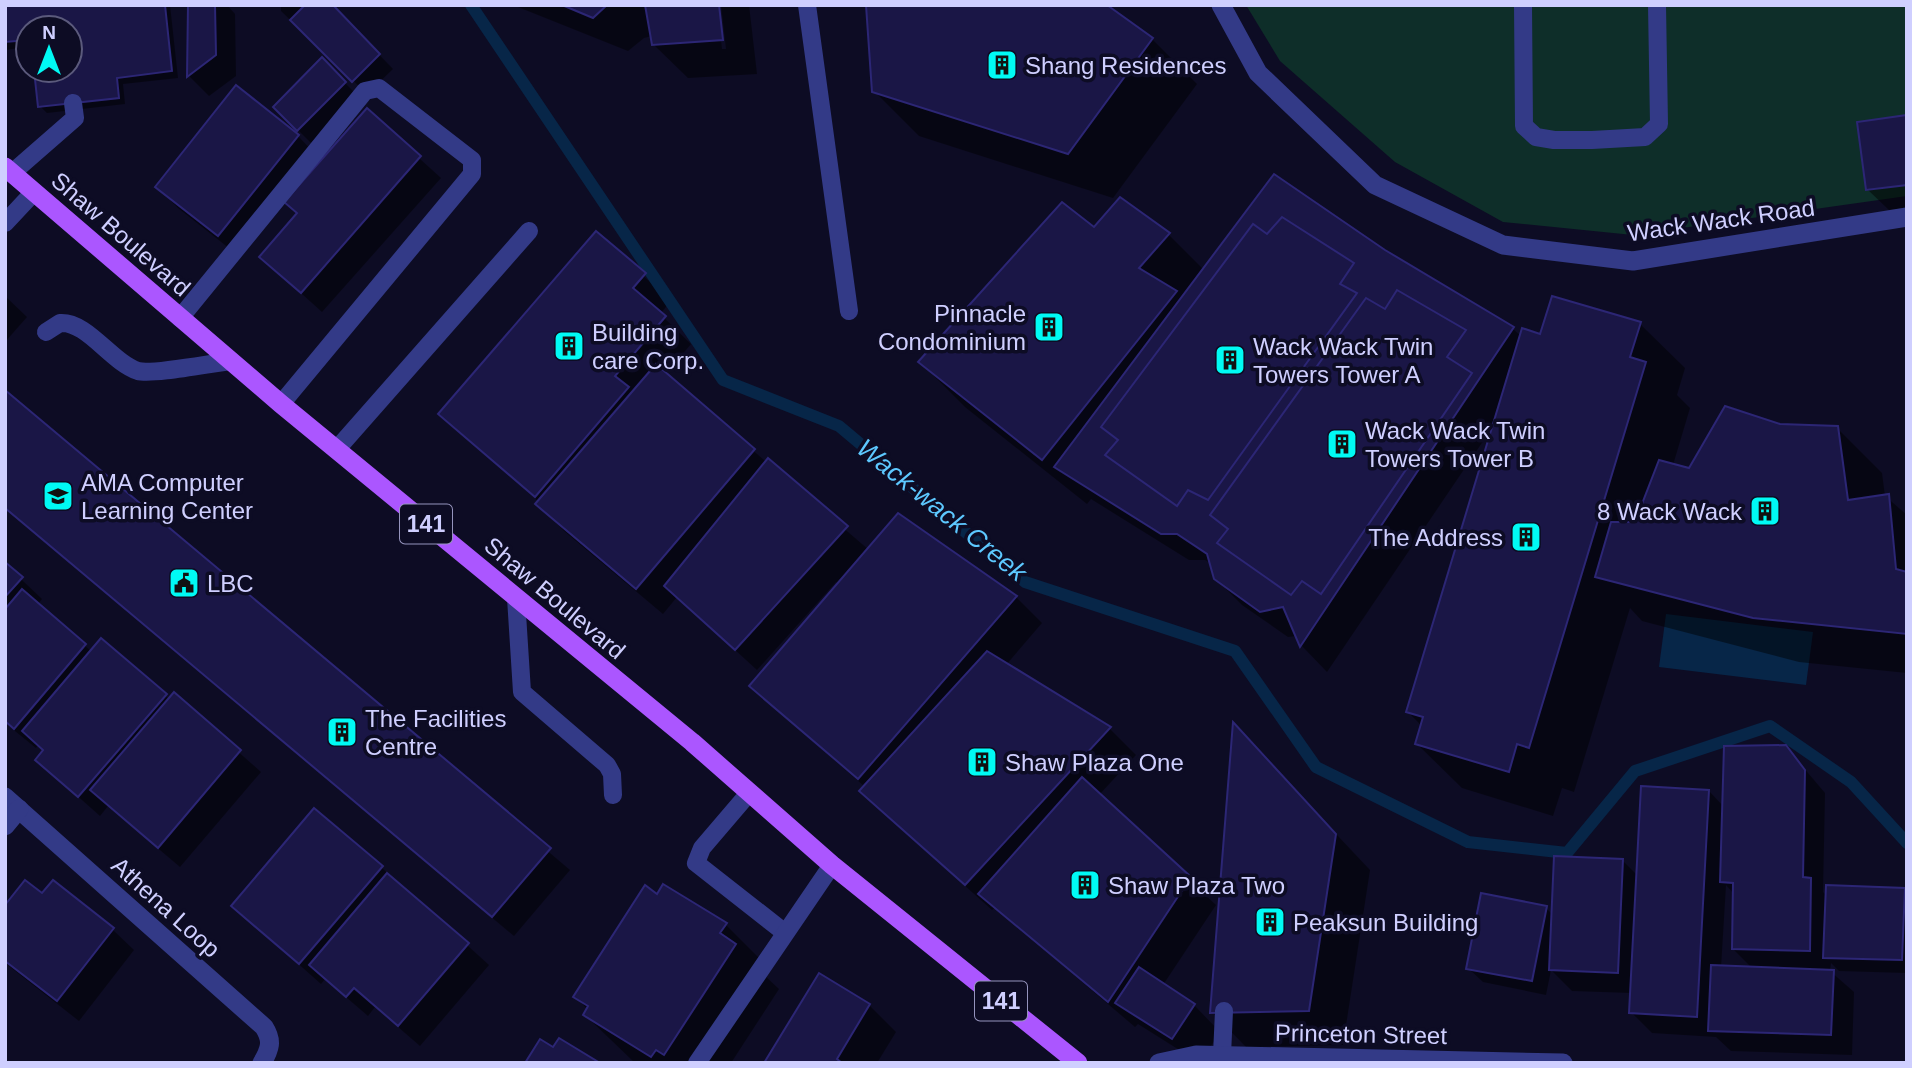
<svg xmlns="http://www.w3.org/2000/svg" width="1912" height="1068" font-family="Helvetica,sans-serif">
	<style>
		.green { fill: #0e2e29 }
		.water { fill: #072648 }
		.shadow { fill: #0007; fill-rule: evenodd }
		.lines { fill: none; stroke-linecap: round; stroke-linejoin: round }
		.stream { stroke: #072648; stroke-width: 12 }
		.building { fill: #1a1646; stroke: #2c2675; stroke-width: 2 }
		.service { stroke: #333a87; stroke-width: 18 }
		.minor { stroke: #333a87; stroke-width: 19 }
		.primary { stroke: #ab56ff; stroke-width: 19 }
		.labels { text-anchor: middle; dominant-baseline: central; stroke-width: 7; stroke-linejoin: round; paint-order: stroke }
		.shield { fill: #0d0c24; stroke: #9594bd; stroke-width: 2 }
		.shield-label { font-size: 23px; font-weight: bold; fill: #cfcfff }
		.poi-label { font-size: 24px; fill: #cfcfff; stroke: #0d0c24; text-anchor: start }
		.street-label { font-size: 24px; fill: #cfcfff; stroke: #0d0c24 }
		.water-label { font-size: 26px; font-style: italic; fill: #5dc8ff; stroke: #0d0c24 }
	</style>
	<rect width="100%" height="100%" fill="#0d0c24"/>
	<!-- green -->
	<path class="green" d="M1246,5H1907V196L1633,235L1503,222L1395,162L1280,61Z"/>
	<!-- water -->
	<path class="water" d="M1666,614L1813,632L1806,685L1659,667Z"/>
	<!-- shadow -->
	<g class="shadow">
		<path d="M5,5H170L178,78L123,84L125,104L47,113L40,106L36,70H70V28H28V47L5,50Z"/>
		<path d="M190,5H227L235,14L236,76L209,96L189,76Z"/>
		<path d="M281,5H331L393,69L367,94L281,11Z"/>
		<path d="M513,5H717L722,49H726L721,5H749L757,74L688,78L653,44L652,36L644,38L628,51Z"/>
		<path d="M1152,39L1197,84L1113,198L919,136L874,91Z"/>
		<path d="M322,60L359,97L312,144L275,107Z"/>
		<path d="M367,111L441,178L322,312L261,257L299,214Z"/>
		<path d="M1907,117V208L1889,210L1868,190Z"/>
		<path d="M298,136L318,157L239,256L178,208L157,187Z"/>
		<path d="M1120,199L1169,235L1204,270L1384,251L1513,329L1522,337L1640,324L1685,368L1677,395L1690,408L1673,465L1690,470L1779,425L1837,428L1882,473L1885,496L1907,515V673L1799,662L1642,621L1630,608L1574,792L1562,788L1553,816L1462,788L1417,744L1422,726L1408,712L1494,425L1327,672L1302,646L1297,636L1288,637L1242,605L1215,578L1211,563L1205,560H1189L1091,499L1087,504L965,407L920,362L1094,229Z"/>
		<path d="M596,233L671,301L660,314L691,344L665,375L869,550L1016,597L1042,623L1006,665L1110,729L1136,755L1099,795L1216,905L1163,985L1194,1005L1220,1032L1200,1063L1138,1024L1135,1027L995,908L992,910L888,817L862,791L865,787L751,686L839,584L836,582L757,670L677,597L663,614L564,531L538,504L539,502L441,414Z"/>
		<path d="M5,296L27,317L5,342Z"/>
		<path d="M5,392L570,870L514,936L5,509Z"/>
		<path d="M5,564L42,599L38,604L92,652L170,699L174,695L261,772L180,867L108,806L100,816L37,760L44,752L38,745L36,748L5,723Z"/>
		<path d="M1234,726L1370,870L1343,1045L1246,1047L1212,1012Z"/>
		<path d="M1786,747L1825,793L1823,892L1827,896L1904,890L1907,892V973L1839,971L1831,963L1830,971L1854,992L1852,1055L1731,1051L1716,1037L1652,1033L1631,1012L1632,993L1572,991L1551,970L1546,995L1483,982L1468,968L1546,908L1553,915L1622,860L1638,876L1709,791L1724,807ZM1726,885L1734,894L1733,949L1753,969L1721,968Z"/>
		<path d="M382,868L489,965L420,1046L375,1007L368,1016L325,979L321,984L233,906Z"/>
		<path d="M53,882L113,930L134,950L79,1021L5,963V907L42,896Z"/>
		<path d="M658,896L725,924L769,968L764,975L779,989L731,1063H635L585,1015L588,1010L575,996Z"/>
		<path d="M820,975L869,1005L896,1032L877,1063H766Z"/>
	</g>
	<g class="lines">
		<!-- stream -->
		<path class="stream" d="M471,5L723,380L839,426L1025,582L1235,651L1316,767L1468,842L1567,853L1635,771L1770,726L1851,782L1907,843"/>
	</g>
	<!-- building -->
	<g class="building">
		<path d="M5,5H165L172,71L117,78L119,98L38,107L34,70H70V28H28V40L5,42Z"/>
		<path d="M188,5H215L216,55L187,77Z"/>
		<path d="M305,5H333L380,54L352,82L290,20Z"/>
		<path d="M562,5H607L593,18Z"/>
		<path d="M645,5H719L723,40L652,45Z"/>
		<path d="M866,5H1107L1153,38L1068,154L872,92Z"/>
		<path d="M322,57L346,82L297,131L273,107Z"/>
		<path d="M236,85L299,135L218,236L155,187Z"/>
		<path d="M367,108L421,156L301,293L259,257L297,213L284,202Z"/>
		<path d="M1907,115V185L1866,190L1857,122Z"/>
		<path d="M1274,174L1385,250L1514,327L1300,647L1283,607L1260,612L1214,579L1207,554L1177,534H1161L1054,467Z"/>
		<path d="M1120,197L1170,233L1139,268L1177,291L1042,460L918,362L1062,202L1094,227Z"/>
		<path d="M1282,217L1354,263L1340,284L1357,293L1208,500L1188,490L1177,506L1105,455L1118,440L1101,427L1253,224L1267,234Z"/>
		<path d="M596,231L646,273L633,288L666,316L615,376L629,387L535,497L438,414Z"/>
		<path d="M1397,290L1466,330L1447,357L1472,373L1321,594L1302,581L1291,595L1217,543L1228,529L1210,515L1366,298L1385,309Z"/>
		<path d="M1552,296L1641,322L1630,357L1646,362L1529,748L1517,744L1509,772L1415,744L1423,717L1406,712L1522,328L1540,334Z"/>
		<path d="M656,364L755,449L636,589L535,504Z"/>
		<path d="M5,390L551,848L492,917L5,508Z"/>
		<path d="M1725,406L1780,424L1838,426L1848,500L1889,494L1896,569L1907,572V634L1753,618L1595,577L1611,522H1635L1659,460L1689,468Z"/>
		<path d="M768,458L848,526L735,650L664,586Z"/>
		<path d="M898,513L1017,596L858,779L749,686Z"/>
		<path d="M5,562L23,577L5,597Z"/>
		<path d="M22,589L86,644L14,729L5,721V609Z"/>
		<path d="M101,638L167,694L78,797L35,760L43,750L22,731Z"/>
		<path d="M987,651L1111,727L965,885L859,791Z"/>
		<path d="M174,692L241,750L158,848L90,790Z"/>
		<path d="M1233,722L1336,834L1309,1011L1210,1013Z"/>
		<path d="M1786,745L1805,770L1803,877L1811,878L1810,951L1732,949L1733,883L1720,882L1724,746Z"/>
		<path d="M1082,777L1191,877L1108,1002L978,894Z"/>
		<path d="M1641,786L1709,790L1697,1017L1629,1013Z"/>
		<path d="M314,808L383,866L299,964L231,906Z"/>
		<path d="M1554,856L1623,859L1618,973L1549,970Z"/>
		<path d="M387,873L469,943L398,1026L354,988L346,997L309,965Z"/>
		<path d="M25,880L42,893L53,880L114,928L57,1001L5,961V905Z"/>
		<path d="M663,884L727,923L720,933L736,944L664,1055L656,1050L651,1057L583,1015L588,1006L573,997L645,885L657,894Z"/>
		<path d="M1826,885L1905,888L1902,960L1823,958Z"/>
		<path d="M1481,893L1547,906L1532,981L1466,969Z"/>
		<path d="M1711,965L1834,970L1831,1035L1708,1031Z"/>
		<path d="M1139,967L1195,1004L1172,1039L1115,1003Z"/>
		<path d="M819,973L870,1004L837,1059L842,1063H764Z"/>
		<path d="M559,1038L600,1063H525L540,1039L553,1047Z"/>
	</g>
	<g class="lines">
		<!-- service -->
		<g class="service">
			<path d="M807,5L849,311"/>
			<path d="M1523,5L1524,126L1536,137L1554,140H1592L1645,137L1659,124L1657,5"/>
			<path d="M12,173L75,118L73,103"/>
			<path d="M5,223L34,192"/>
			<path d="M180,318L365,91L379,88L472,160V174L281,404"/>
			<path d="M46,332L60,323C87,321 111,362 138,371C152,375 212,363 231,361"/>
			<path d="M337,449L529,231"/>
			<path d="M516,598L522,692L607,765L612,774L613,795"/>
			<path d="M749,793L702,848L696,863L784,932"/>
			<path d="M1222,1055L1224,1011"/>
			<path d="M697,1063L832,865"/>
		</g>
		<!-- minor -->
		<g class="minor">
			<path d="M1221,5L1258,73L1375,185L1503,245L1633,261L1907,217"/>
			<path d="M5,797L264,1027C273,1041 270,1049 262,1063"/>
			<path d="M5,826L19,809"/>
			<path d="M1159,1063L1196,1055L1563,1063"/>
		</g>
		<!-- primary -->
		<path class="primary" d="M5,167L281,404L692,742L832,865L1078,1063"/>
	</g>
	<!-- icons -->
	<defs>
		<g id="building-square" transform="scale(1.575)"><rect x="-9" y="-9" width="18" height="18" rx="4" fill="#00faf4" stroke="#0d0c24"/><path d="M-4-6H4V6H1V3H-1V6H-4ZM-2.5-4.3h1.7v1.8h-1.7ZM.8-4.3h1.7v1.8H.8ZM-2.5-1h1.7V.8h-1.7ZM.8-1h1.7V.8H.8Z" fill="#111"/></g>
		<g id="university-square" transform="scale(1.575)"><rect x="-9" y="-9" width="18" height="18" rx="4" fill="#00faf4" stroke="#0d0c24"/><path d="M0-5L7-2L0 1L-7-2ZM-4 1L0 2.5L4 1V4Q0 6-4 4Z" fill="#111"/></g>
		<g id="civic-square" transform="scale(1.575)"><rect x="-9" y="-9" width="18" height="18" rx="4" fill="#00faf4" stroke="#0d0c24"/><path d="M-.6-6.5H3V-4.5H.6V-3L4-1V1h2V6H-6V1h2V-1L-.6-3ZM-1.2 2.5V6h2.4V2.5Z" fill="#111"/></g>
	</defs>
	<g fill-rule="evenodd">
		<use href="#building-square" x="1002" y="65"/>
		<use href="#building-square" x="1049" y="327"/>
		<use href="#building-square" x="569" y="346"/>
		<use href="#building-square" x="1230" y="360"/>
		<use href="#building-square" x="1342" y="444"/>
		<use href="#university-square" x="58" y="496"/>
		<use href="#building-square" x="1765" y="511"/>
		<use href="#building-square" x="1526" y="537"/>
		<use href="#civic-square" x="184" y="583"/>
		<use href="#building-square" x="342" y="732"/>
		<use href="#building-square" x="982" y="762"/>
		<use href="#building-square" x="1085" y="885"/>
		<use href="#building-square" x="1270" y="922"/>
	</g>
	<g class="labels">
		<!-- shield labels -->
		<g class="shield">
			<rect x="400" y="504.5" width="52" height="39" rx="5"/>
			<rect x="975" y="981.5" width="52" height="39" rx="5"/>
		</g>
		<g class="shield-label">
			<text x="426" y="524">141</text>
			<text x="1001" y="1001">141</text>
		</g>
		<!-- poi labels -->
		<g class="poi-label">
			<text x="1025" y="65">Shang Residences</text>
			<text x="1026" y="313" text-anchor="end">Pinnacle<tspan x="1026" dy="28">Condominium</tspan></text>
			<text x="592" y="332">Building<tspan x="592" dy="28">care Corp.</tspan></text>
			<text x="1253" y="346">Wack Wack Twin<tspan x="1253" dy="28">Towers Tower A</tspan></text>
			<text x="1365" y="430">Wack Wack Twin<tspan x="1365" dy="28">Towers Tower B</tspan></text>
			<text x="81" y="482">AMA Computer<tspan x="81" dy="28">Learning Center</tspan></text>
			<text x="1742" y="511" text-anchor="end">8 Wack Wack</text>
			<text x="1503" y="537" text-anchor="end">The Address</text>
			<text x="207" y="583">LBC</text>
			<text x="365" y="718">The Facilities<tspan x="365" dy="28">Centre</tspan></text>
			<text x="1005" y="762">Shaw Plaza One</text>
			<text x="1108" y="885">Shaw Plaza Two</text>
			<text x="1293" y="922">Peaksun Building</text>
		</g>
		<!-- street labels -->
		<g class="street-label">
			<text transform="translate(1721 220) rotate(-8)">Wack Wack Road</text>
			<text transform="translate(121 234) rotate(41)">Shaw Boulevard</text>
			<text transform="translate(555 598) rotate(40)">Shaw Boulevard</text>
			<text transform="translate(166 907) rotate(42)">Athena Loop</text>
			<text transform="translate(1361 1034) rotate(1)">Princeton Street</text>
		</g>
		<!-- water labels -->
		<g class="water-label">
			<text transform="translate(942 510) rotate(39)">Wack-wack Creek</text>
		</g>
	</g>
	<!-- border -->
	<rect width="1912" height="1068" fill="none" stroke="#cfcfff" stroke-width="14"/>
	<!-- north arrow -->
	<g transform="translate(49 49)"><circle r="33" fill="#0d0c24" stroke="#5b5a7c" stroke-width="2"/>
	<path d="M0-5L12 26L0 18L-12 26Z" fill="#00faf4"/>
	<text y="-10" font-size="19" font-weight="bold" text-anchor="middle" fill="#cfcfff">N</text>
	</g>
</svg>
